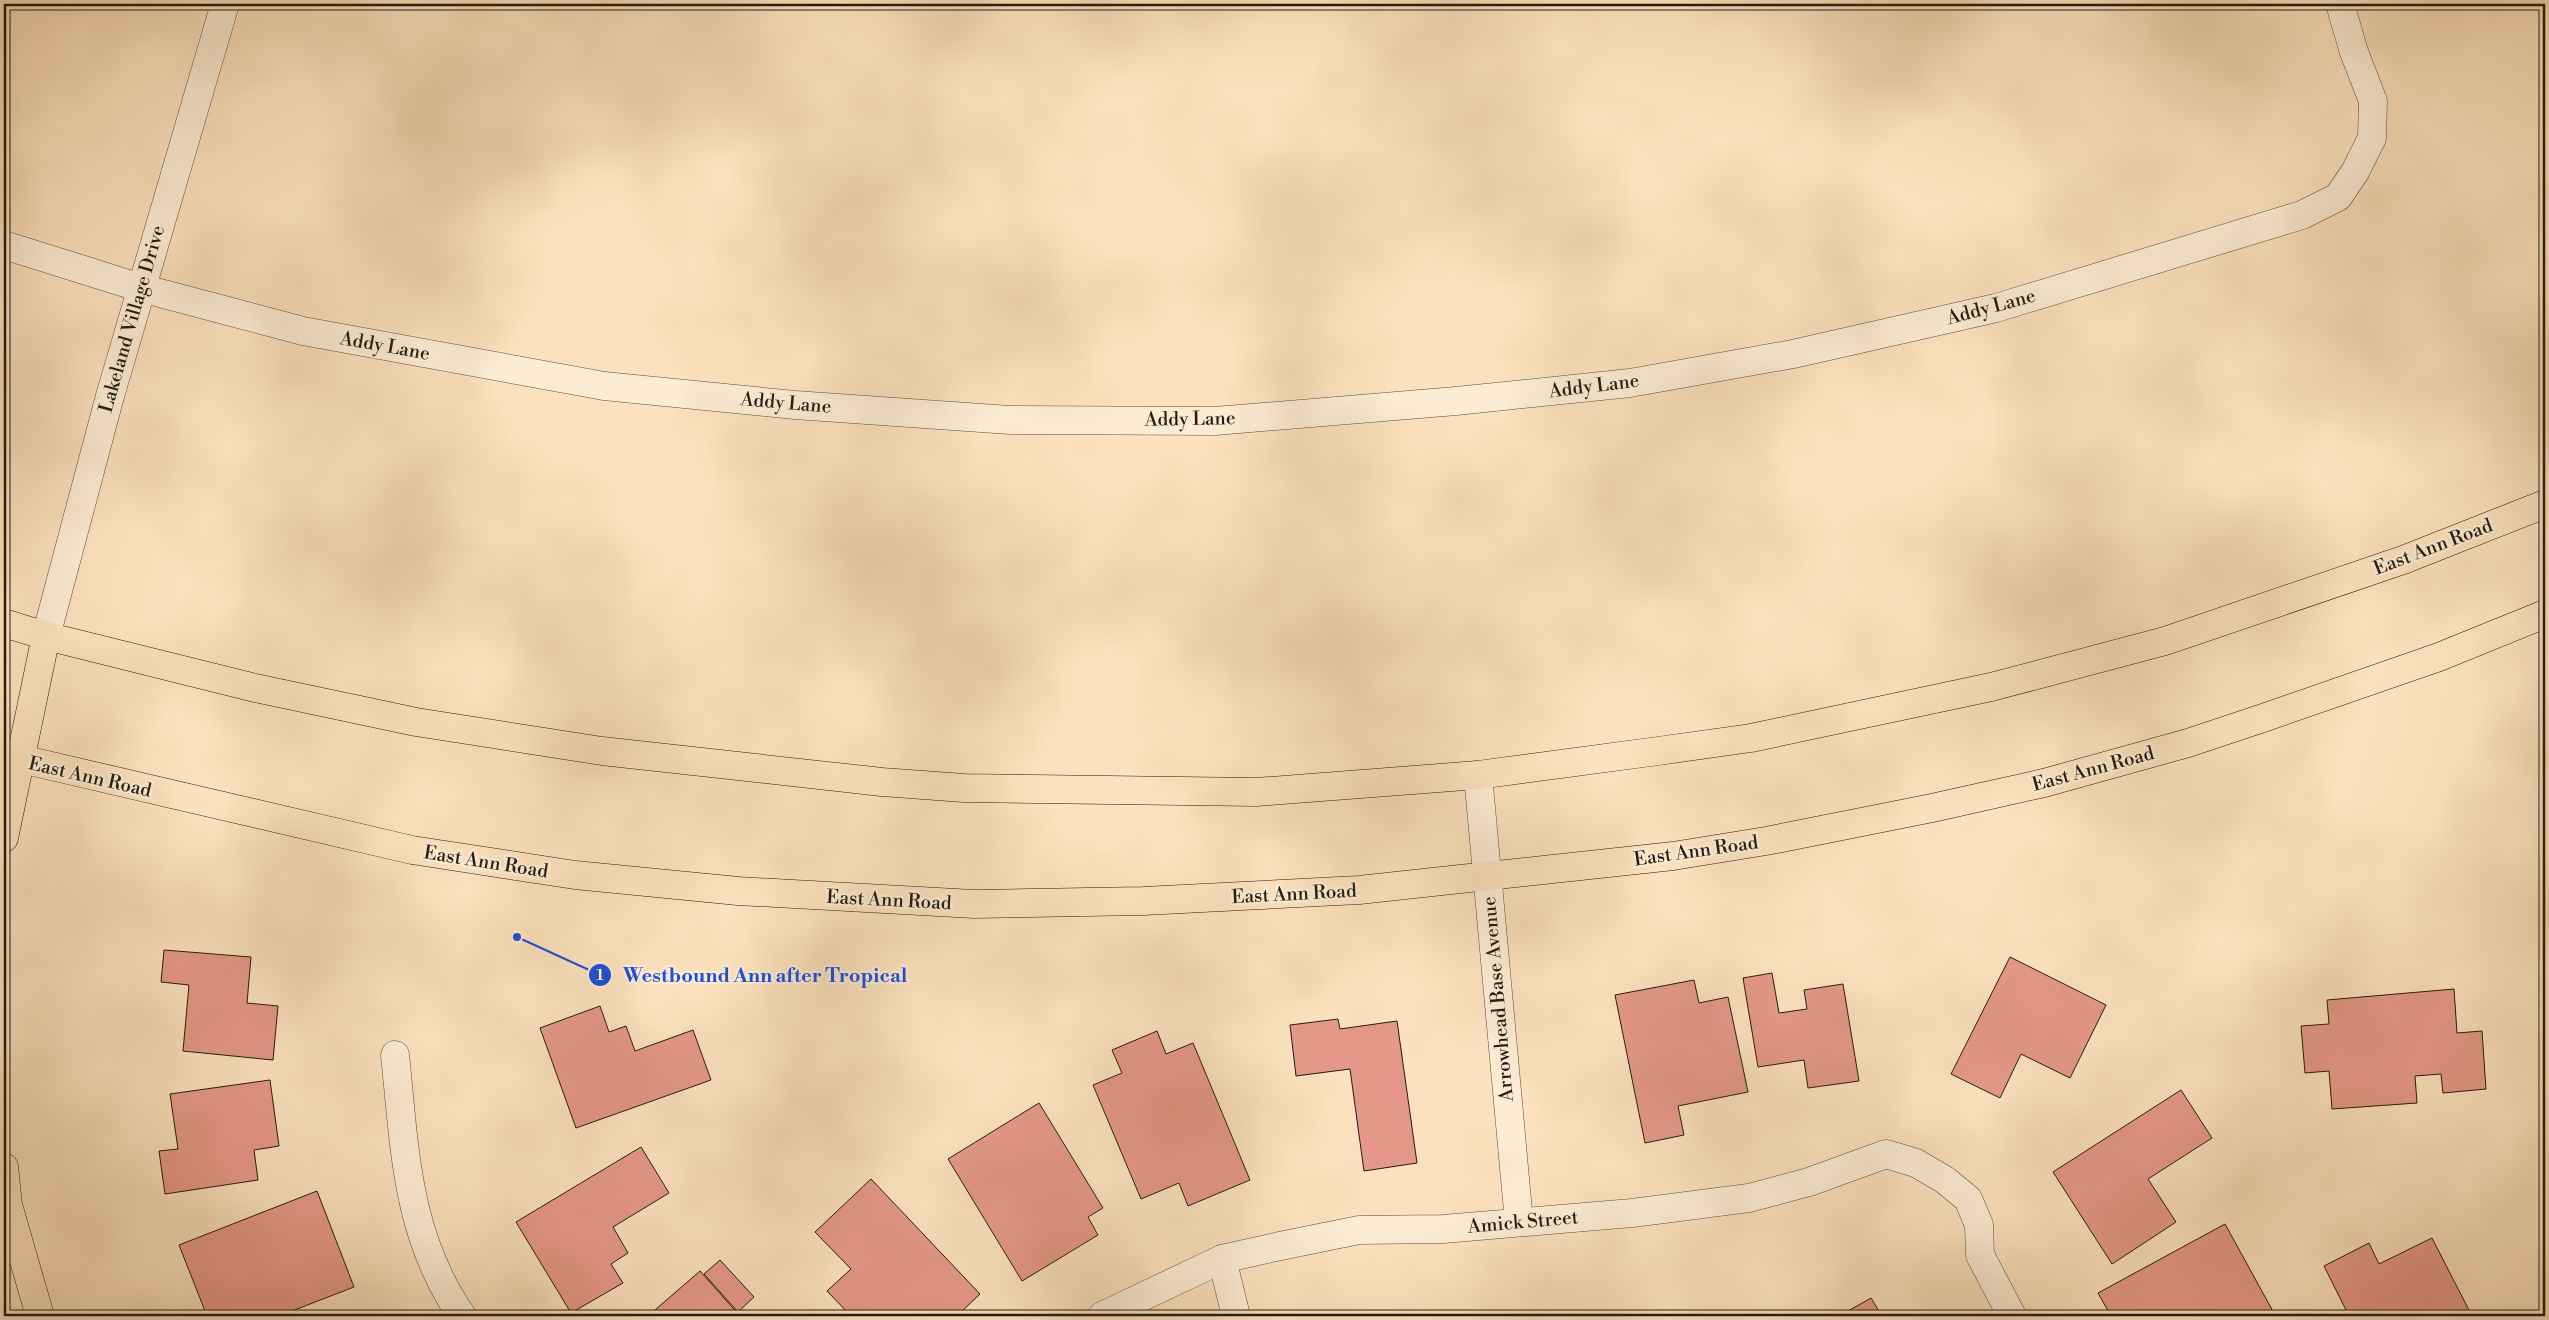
<svg xmlns="http://www.w3.org/2000/svg" width="2549" height="1320" font-family="'Libre Bodoni',serif">
	<style>
		.building { fill: #e59889; stroke: #241b11 }
		.lines { fill: none; stroke-linecap: round; stroke-linejoin: round }
		.minor-casing { stroke: #5a4c3c; stroke-width: 29 }
		.major-casing { stroke: #241b11; stroke-width: 29 }
		.minor { stroke: #fcecd4; stroke-width: 28 }
		.major { stroke: #fbe1bd; stroke-width: 28 }
		.labels { text-anchor: middle; dominant-baseline: central; stroke-width: 4.5; stroke-linejoin: round; paint-order: stroke }
		.street-label { font-size: 19px; fill: #241b11; stroke: #fcecd4 }
		.leader { fill: none; stroke: #1d4ed8; stroke-width: 2 }
		.callout-dot { fill: #1d4ed8; stroke: #fcecd4; stroke-width: 2 }
		.mark-label { font-size: 15px; text-anchor: middle; font-weight: bold; fill: #fff }
		.callout-label { font-size: 20px; text-anchor: middle; font-weight: bold; fill: #1d4ed8; stroke: #fcecd4; stroke-width: 4.5; stroke-linejoin: round; paint-order: stroke }
	</style>
	<rect width="100%" height="100%" fill="#fbe1bd"/>
	<filter id="stains"><feTurbulence type="fractalNoise" baseFrequency=".004" numOctaves="4"/><feColorMatrix values="0 0 0 0 .2 0 0 0 0 .09 0 0 0 0 .02 0 0 0 .5 -.17"/></filter>
	<radialGradient id="worn" r=".72"><stop offset=".6" stop-color="#630" stop-opacity="0"/><stop offset="1" stop-color="#630" stop-opacity=".3"/></radialGradient>
	<!-- building -->
	<g class="building">
		<path d="M164,950L251,957L247,1003L278,1006L273,1060L183,1051L189,985L161,982Z"/>
		<path d="M2010,957L2106,1005L2070,1078L2021,1054L2000,1098L1951,1074Z"/>
		<path d="M1772,973L1779,1013L1807,1009L1804,990L1843,984L1859,1081L1808,1088L1804,1060L1758,1067L1743,978Z"/>
		<path d="M1694,980L1699,1003L1728,997L1748,1092L1678,1106L1684,1135L1645,1143L1615,995Z"/>
		<path d="M2454,989L2457,1033L2482,1031L2486,1089L2443,1093L2441,1074L2415,1076L2417,1103L2332,1109L2329,1071L2305,1073L2301,1026L2329,1024L2327,1000Z"/>
		<path d="M600,1006L609,1032L626,1026L635,1051L693,1030L711,1080L576,1128L540,1028Z"/>
		<path d="M1338,1019L1340,1029L1397,1021L1417,1163L1364,1171L1350,1069L1296,1076L1290,1025Z"/>
		<path d="M1157,1031L1166,1054L1193,1043L1250,1180L1188,1206L1179,1183L1141,1199L1093,1085L1122,1073L1112,1050Z"/>
		<path d="M270,1080L279,1146L254,1150L258,1180L165,1194L159,1151L178,1149L170,1094Z"/>
		<path d="M2181,1090L2212,1138L2148,1179L2176,1222L2112,1264L2053,1172Z"/>
		<path d="M1039,1103L1103,1208L1088,1217L1098,1235L1022,1281L948,1159Z"/>
		<path d="M641,1147L669,1193L613,1227L628,1253L611,1264L623,1283L571,1313L516,1222Z"/>
		<path d="M871,1179L980,1294L957,1316H851L827,1291L851,1269L815,1232Z"/>
		<path d="M317,1191L354,1287L279,1316H207L179,1245Z"/>
		<path d="M2225,1224L2275,1315L2111,1316L2098,1293Z"/>
		<path d="M2432,1238L2472,1316H2349L2324,1266L2369,1243L2379,1264Z"/>
		<path d="M720,1260L754,1297L738,1312L704,1274Z"/>
		<path d="M700,1271L740,1316H648Z"/>
		<path d="M1871,1298L1882,1316H1839Z"/>
	</g>
	<g class="lines">
		<!-- minor casing -->
		<g class="minor-casing">
			<g id="minor">
				<path d="M4,245L141,288L303,331L604,386L795,405L1010,420L1215,421L1456,401L1630,383L1793,354L1996,308L2302,215L2338,197L2355,172L2372,138L2373,101L2354,52L2340,4"/>
				<path d="M46,636L110,396L225,4"/>
				<path d="M1478,775L1519,1222"/>
				<path d="M395,1055C405,1150 406,1235 462,1316"/>
				<path d="M1222,1259L1236,1316"/>
				<path d="M1102,1316L1222,1259L1280,1246L1359,1230L1443,1229L1632,1213L1749,1198L1809,1182L1886,1154L1916,1163L1945,1180L1968,1199L1979,1225L1980,1255L2012,1316"/>
			</g>
		</g>
		<!-- major casing -->
		<g class="major-casing">
			<g id="major">
				<path d="M4,623L46,636L255,688L416,722L602,751L882,782L964,788L1256,792L1478,775L1658,751L1751,738L1991,687L2165,641L2403,560L2545,504"/>
				<path d="M4,755L412,850L575,875L738,891L974,904L1143,901L1359,890L1673,856L1766,841L1932,808L2044,783L2188,743L2263,718L2439,657L2545,614"/>
				<path d="M4,838L46,636"/>
				<path d="M4,1167L8,1205L40,1316"/>
			</g>
		</g>
		<!-- minor -->
		<use href="#minor" class="minor"/>
		<!-- major -->
		<use href="#major" class="major"/>
	</g>
	<g class="labels">
		<!-- street labels -->
		<g class="street-label">
			<text transform="translate(1991 307) rotate(-15)">Addy Lane</text>
			<text transform="translate(132 319) rotate(-74)">Lakeland Village Drive</text>
			<text transform="translate(385 346) rotate(10)">Addy Lane</text>
			<text transform="translate(1594 386) rotate(-7)">Addy Lane</text>
			<text transform="translate(786 403) rotate(5)">Addy Lane</text>
			<text transform="translate(1190 419) rotate(-1)">Addy Lane</text>
			<text transform="translate(2433 547) rotate(-21)">East Ann Road</text>
			<text transform="translate(2093 769) rotate(-15)">East Ann Road</text>
			<text transform="translate(90 777) rotate(13)">East Ann Road</text>
			<text transform="translate(1696 851) rotate(-8)">East Ann Road</text>
			<text transform="translate(486 862) rotate(9)">East Ann Road</text>
			<text transform="translate(1294 894) rotate(-3)">East Ann Road</text>
			<text transform="translate(889 900) rotate(3)">East Ann Road</text>
			<text transform="translate(1498 999) rotate(-95)">Arrowhead Base Avenue</text>
			<text transform="translate(1523 1222) rotate(-5)">Amick Street</text>
		</g>
	</g>
	<!-- callouts -->
	<path class="leader" d="M517 937L600 975"/>
	<g class="callout-dot">
		<circle cx="517" cy="937" r="5"/>
		<circle cx="600" cy="975" r="12"/>
	</g>
	<g class="mark-label">
		<text x="600" y="980">1</text>
	</g>
	<g class="callout-label">
		<text x="765" y="982">Westbound Ann after Tropical</text>
	</g>
	<!-- margin -->
	<rect width="2549" height="1320" fill="none" stroke="#fbe1bd" stroke-width="20"/>
	<rect x="5" y="5" width="2539" height="1310" fill="none" stroke="#241b11" stroke-width="2.5"/>
	<rect x="10" y="10" width="2529" height="1300" fill="none" stroke="#241b11"/>
	<rect width="100%" height="100%" filter="url(#stains)"/>
	<rect width="100%" height="100%" fill="url(#worn)"/>
</svg>
